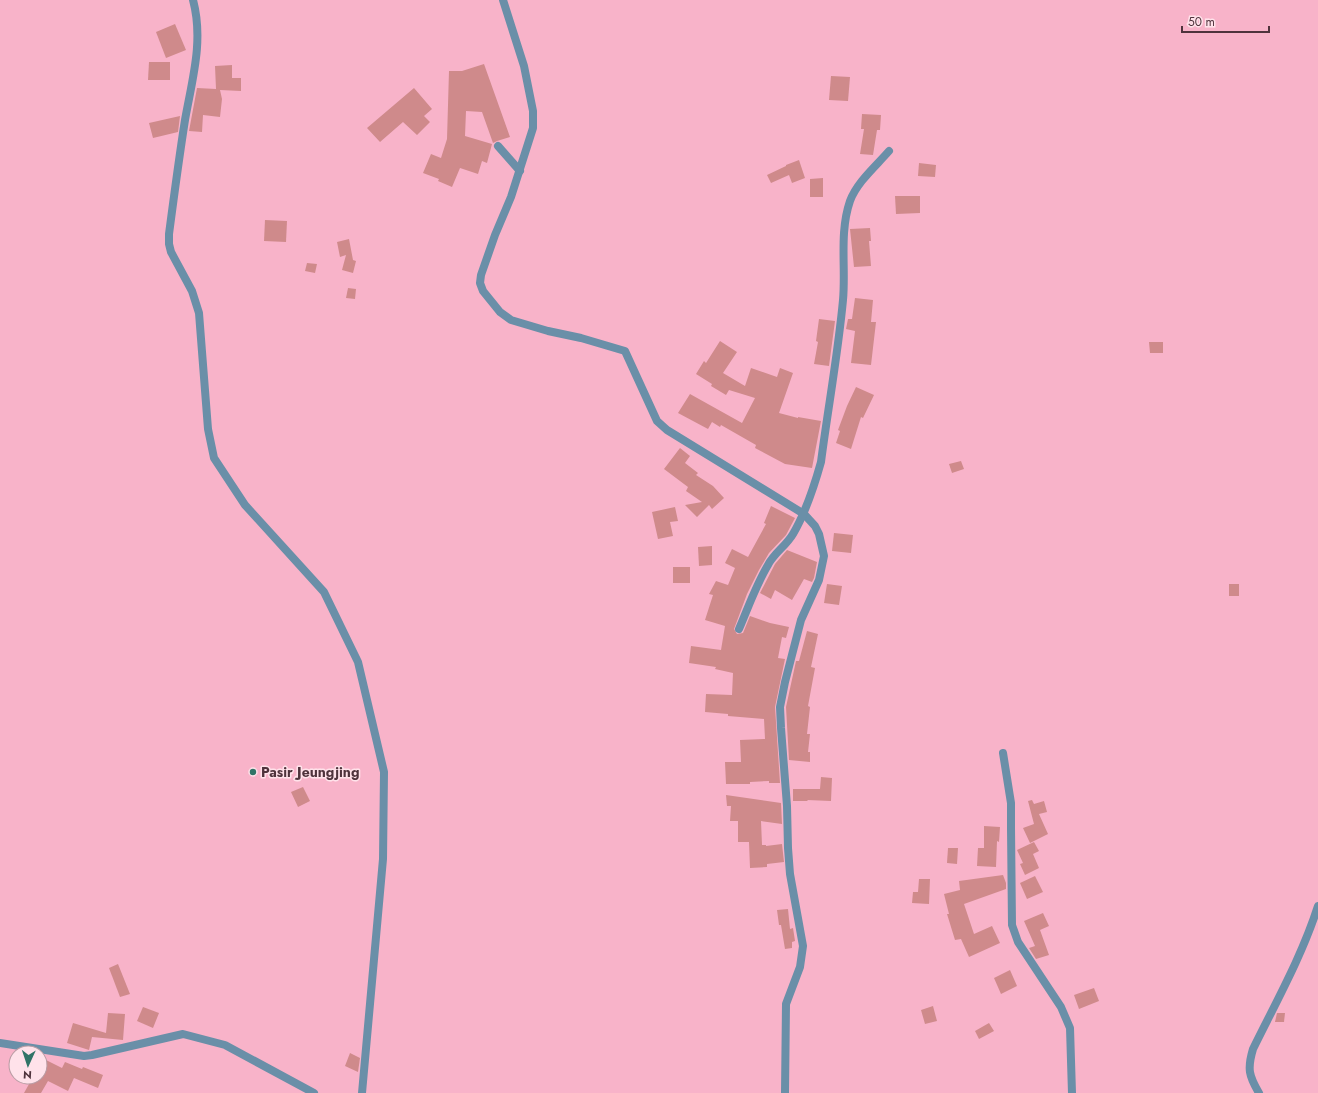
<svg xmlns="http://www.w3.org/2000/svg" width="1318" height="1093" font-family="Jost,sans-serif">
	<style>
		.building { fill: #cf8a8b }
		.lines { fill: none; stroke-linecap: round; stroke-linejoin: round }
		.minor { stroke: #6a8fa8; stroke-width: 8 }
		.poi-dot { fill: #307467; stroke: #ffe2ea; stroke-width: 1.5 }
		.labels { text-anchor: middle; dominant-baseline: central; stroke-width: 3; stroke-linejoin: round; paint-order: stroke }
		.poi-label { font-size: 14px; font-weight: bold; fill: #4f333c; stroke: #ffe2ea; text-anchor: start }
	</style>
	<rect width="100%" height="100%" fill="#f8b3c9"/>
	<!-- building -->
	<g class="building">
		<path d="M175,24L186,50L166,58L156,32Z"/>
		<path d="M149,62H170V80H148Z"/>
		<path d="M484,64L510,137L497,141L493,143L482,112L466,111L465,136L492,144L487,163L482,161L478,174L460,168L452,187L438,181L439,179L423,173L431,154L441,158L447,139L449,71H462Z"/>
		<path d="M232,65V78H241V91L220,90L222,99L220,117L203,115L202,132L189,131L197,88L216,89L215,66Z"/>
		<path d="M831,76L850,77L848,101L829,100Z"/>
		<path d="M414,88L432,109L424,116L430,122L417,135L403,122L380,142L367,128Z"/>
		<path d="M862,114L881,115L880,130H877L873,155L860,154L864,129H861Z"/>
		<path d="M180,116L178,132L153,138L149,123Z"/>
		<path d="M799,160L805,178L792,183L789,175L771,183L767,175L786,166V165Z"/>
		<path d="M919,163L936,165L935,177L918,176Z"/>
		<path d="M823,178V197H810V179Z"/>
		<path d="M895,196H920V213L896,214Z"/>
		<path d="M265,220L287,221L286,242L264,241Z"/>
		<path d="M870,228L871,241H869L871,266L854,267L850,229Z"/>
		<path d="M349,239L353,260L356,261L353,273L342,270L346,255L340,257L337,242Z"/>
		<path d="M307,263L317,264L315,273L305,271Z"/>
		<path d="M348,288L356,289L355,299L346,298Z"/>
		<path d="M855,298L873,300L871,322H876L871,365L851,363L855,331L846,329L848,319H852Z"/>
		<path d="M819,319L835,321L829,366L814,364L818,342L816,341Z"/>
		<path d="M720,341L737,352L723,373L745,386L751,368L777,377L780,368L793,373L779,413L798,418V417L821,421L812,468L785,464L755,448L756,445L721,425L720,427L712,422L708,429L678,413L690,394L742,423L755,398L729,390L726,395L711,386L712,384L696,374L704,361L706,363Z"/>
		<path d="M1149,342H1163V353H1150Z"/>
		<path d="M856,387L874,395L863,418L861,417L851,449L836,443L840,431L838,430L847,406Z"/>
		<path d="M680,448L690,456L685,463L698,473L696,475L713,486L724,498L712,509L709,505L697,517L685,505L702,502L686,491L688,487L664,469Z"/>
		<path d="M961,461L964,469L952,473L949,464Z"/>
		<path d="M771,506L795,518L786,535L769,553L759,570L747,594L734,629L737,634L743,633L750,616L770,623L789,627L786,638L782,637L778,658L785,659L775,707L780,783H769V781L750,782V784H726L725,762H741L740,740L765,739L764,719L728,716V714L705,712L706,694L732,695L733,673L715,669L716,667L689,663L691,646L721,650L725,626L705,620L713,595L709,594L716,581L728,585L735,568L725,563L732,549L748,557L766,524L764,523Z"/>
		<path d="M675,507L678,521L670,522L673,536L658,539L652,512Z"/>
		<path d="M834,533L853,535L851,553L832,551Z"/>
		<path d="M712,546V565L699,566L698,547Z"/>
		<path d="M787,550L817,562L814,578L812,582L804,579L792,600L775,590L771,599L760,593L775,564Z"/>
		<rect x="673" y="567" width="17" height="16"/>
		<path d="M827,584L842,586L839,605L824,603Z"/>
		<rect x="1229" y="584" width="10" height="12"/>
		<path d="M807,631L818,634L811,667L815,668L808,706L810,707L807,734H810L808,752H810V762L789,760L786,707L796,661H799Z"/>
		<path d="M821,777L832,778L831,801L807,800L808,801H793V789H820Z"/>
		<path d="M303,787L310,801L298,807L291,792Z"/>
		<path d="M726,795L781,803L782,824L761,821L762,845H766V846L782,844L784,862L767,864V867L750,868L749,842H738V821H730L731,806H727Z"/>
		<path d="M1032,800L1034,804L1044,801L1047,812L1039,814L1048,834L1030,843L1023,828L1034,824L1028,801Z"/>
		<path d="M984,826L1000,827L999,842L997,841L996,867L977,866L978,848H984Z"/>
		<path d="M1034,842L1039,851L1033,854L1039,868L1025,875L1020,864L1023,863L1017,850Z"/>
		<path d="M948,848H958L957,864L947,863Z"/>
		<path d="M1003,875L1006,883V889L964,904L974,934L992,926L1000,943L969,957L961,939L955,940L947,914H949L944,894L960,890L959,881Z"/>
		<path d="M1035,876L1043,892L1027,899L1020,883Z"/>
		<path d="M919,879H930L929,904L912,903L913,892H918Z"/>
		<path d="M788,909L790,929L793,928L795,941L792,942V948L785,949L781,925H779L777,910Z"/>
		<path d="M1043,913L1049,926L1040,930L1049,955L1036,959L1029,948L1035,946L1024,921Z"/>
		<path d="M118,964L130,994L120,997L109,968Z"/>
		<path d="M1010,970L1017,986L1001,994L994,978Z"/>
		<path d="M1094,988L1099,1001L1079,1009L1074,995Z"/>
		<path d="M933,1006L937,1021L925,1024L921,1010Z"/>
		<path d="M143,1007L159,1013L153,1028L137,1021Z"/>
		<path d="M108,1013L125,1014L123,1040L92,1037L89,1050L67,1043L73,1023L106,1033Z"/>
		<path d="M1277,1013H1285L1284,1022H1275Z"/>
		<path d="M989,1023L994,1031L979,1039L975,1031Z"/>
		<path d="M350,1053L360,1058L358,1072L345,1066Z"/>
		<path d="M40,1057L62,1068L65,1062L82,1069L83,1067L103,1075L98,1088L74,1078L68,1091L48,1081L41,1093H24L33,1077H40Z"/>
	</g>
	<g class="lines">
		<!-- minor -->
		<g class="minor">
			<path d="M193,0C204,41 192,80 185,120C179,158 174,196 169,234V244L171,252L192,291L199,313L208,429L214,458L245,505L324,592L358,662L384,772L383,859L362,1093"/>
			<path d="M503,0L524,66L533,111V128L511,197L495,235L481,275L480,283L483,291L500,312L511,320L548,331L581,338L625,351L657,421L667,430L804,514L815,526L819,534L824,556L819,580L801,620L785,682L780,707L781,728L787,806L788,848L790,874L803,946L800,967L786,1004L785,1093"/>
			<path d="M498,146L520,171"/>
			<path d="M739,629C748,608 756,585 768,565C774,553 786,546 793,534C806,512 814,487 821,462C828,408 838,354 843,300C846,268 839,233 850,201C857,182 876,166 889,151"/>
			<path d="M1003,753L1011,803V828L1012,925L1018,942L1061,1007L1070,1028L1072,1093"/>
			<path d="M0,1043L84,1056L92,1055L183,1034L225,1045L314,1093"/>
			<path d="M1259,1093C1249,1076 1247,1069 1253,1049C1276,1002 1302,956 1318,906"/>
		</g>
	</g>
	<!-- markers -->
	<circle class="poi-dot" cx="253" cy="772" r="4"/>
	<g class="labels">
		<!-- poi labels -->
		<g class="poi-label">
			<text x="261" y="772">Pasir Jeungjing</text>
		</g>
	</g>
	<!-- north arrow -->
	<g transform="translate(28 1065) rotate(183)"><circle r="19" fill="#ffe2ea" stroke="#b99ca4"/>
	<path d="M0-3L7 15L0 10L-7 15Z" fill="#307467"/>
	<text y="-6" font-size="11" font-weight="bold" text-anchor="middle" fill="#4f333c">N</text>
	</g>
	<!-- scale -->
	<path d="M1182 26v6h87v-6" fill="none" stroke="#4f333c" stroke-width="2"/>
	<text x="1188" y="26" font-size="12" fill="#4f333c" stroke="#ffe2ea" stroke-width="3" paint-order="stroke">50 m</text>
</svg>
